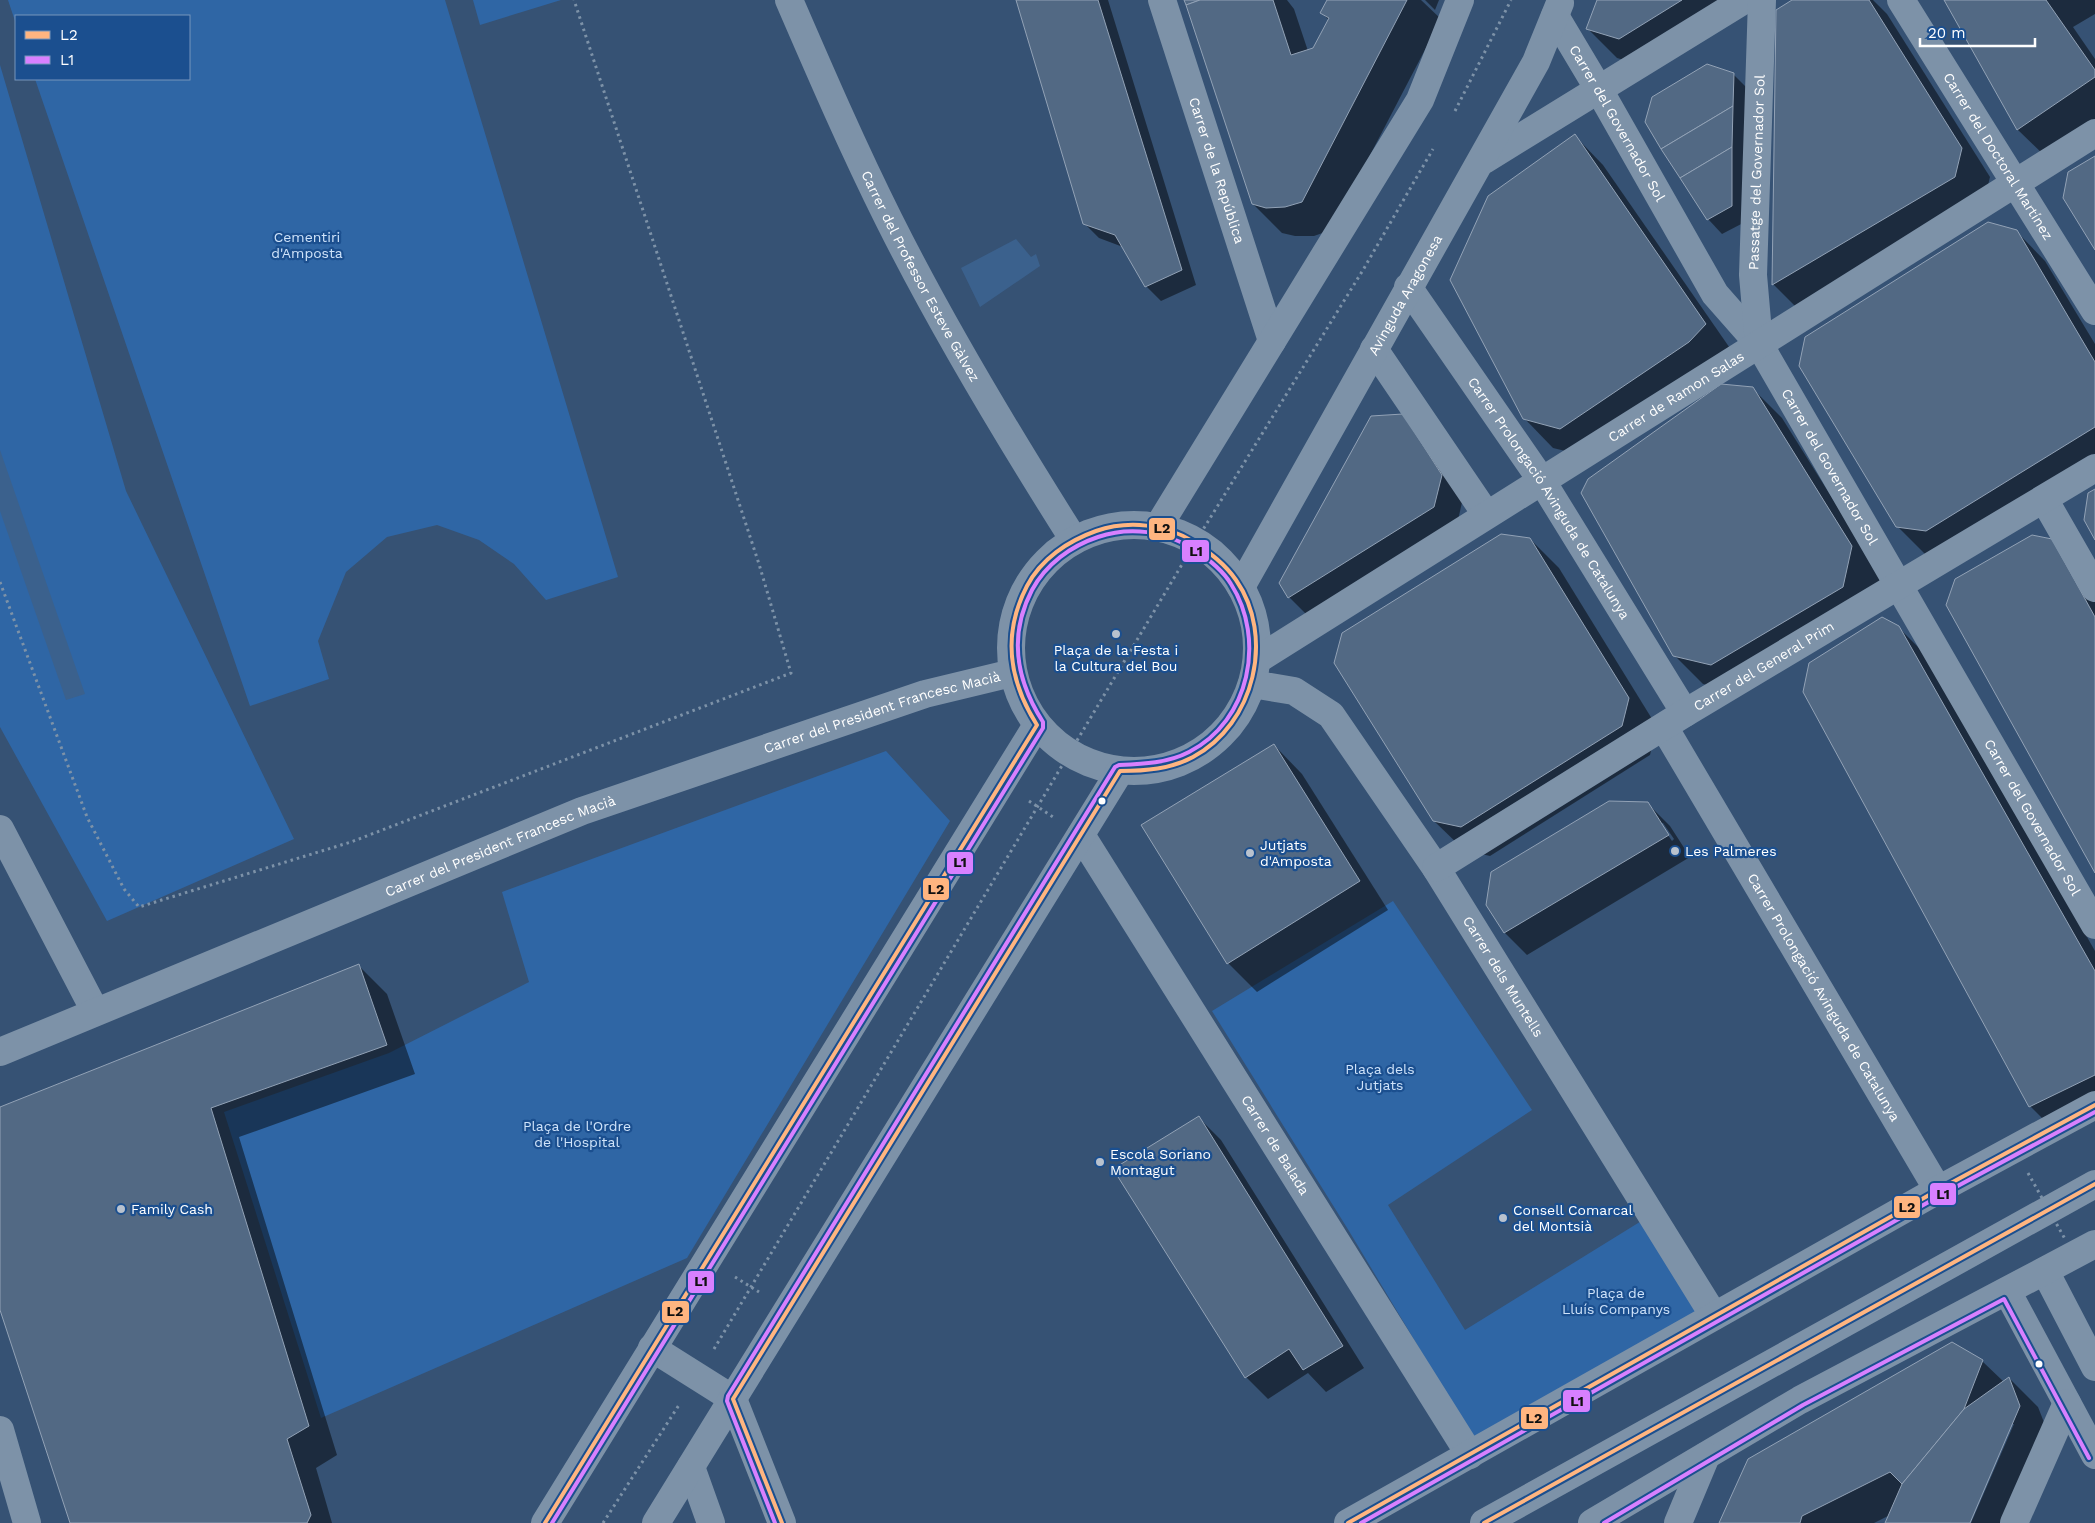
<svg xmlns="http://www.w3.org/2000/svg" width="2095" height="1523" font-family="'Work Sans',sans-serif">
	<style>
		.green { fill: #2f66a5 }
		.water { fill: #3b618d }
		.shadow { fill: #0007; fill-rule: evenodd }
		.building { fill: #526984; stroke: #92a2b6 }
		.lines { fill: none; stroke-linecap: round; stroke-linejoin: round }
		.path { stroke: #7d92a8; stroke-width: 3; stroke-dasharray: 2.5 4; stroke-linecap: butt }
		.minor { stroke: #7d92a8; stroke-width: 28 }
		.path-bridge { stroke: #7d92a8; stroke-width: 3; stroke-dasharray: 2.5 4; stroke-linecap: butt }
		.bus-1-casing { stroke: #1b4f8f; stroke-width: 8 }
		.bus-2-casing { stroke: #1b4f8f; stroke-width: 8 }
		.bus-1 { stroke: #ffb580; stroke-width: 4 }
		.bus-2 { stroke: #d880ff; stroke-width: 4 }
		.poi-dot { fill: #b9c2ce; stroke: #1b4f8f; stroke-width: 2 }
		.bus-dot { fill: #fff; stroke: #1b4f8f; stroke-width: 2 }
		.labels { text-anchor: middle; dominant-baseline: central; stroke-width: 4.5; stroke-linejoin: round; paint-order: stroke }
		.street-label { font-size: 14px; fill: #fff; stroke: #1b4f8f }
		.park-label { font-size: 14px; fill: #cfe3fa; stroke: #1b4f8f }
		.poi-label { font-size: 14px; fill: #fff; stroke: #1b4f8f; text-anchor: start }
		.line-badge { stroke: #1b4f8f; stroke-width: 2 }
		.pale-badge-label { font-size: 14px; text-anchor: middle; font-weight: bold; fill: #111 }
	</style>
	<rect width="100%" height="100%" fill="#365274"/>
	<!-- green -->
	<g class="green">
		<path d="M8,0H445L618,577L546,600L514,564L479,540L437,525L387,537L346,572L318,641L329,679L250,706L35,79H189V16H16V24Z"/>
		<path d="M473,0H561L480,25Z"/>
		<path d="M0,65L126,491L294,839L107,921L0,727Z"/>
		<path d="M886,751L950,821L687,1258L321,1418L224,1112L389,1053L529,982L502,892Z"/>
		<path d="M1393,901L1532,1110L1388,1205L1465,1330L1643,1220L1703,1314L1476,1443L1349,1231L1212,1011Z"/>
	</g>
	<!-- water -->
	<g class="water">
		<path d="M1016,239L1031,257L1036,254L1040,266L980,307L961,268Z"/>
		<path d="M0,450L85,694L66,700L0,511Z"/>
	</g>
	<!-- shadow -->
	<g class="shadow">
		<path d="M1017,0H1108L1196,285L1161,301L1146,286L1123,247L1099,238L1084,223Z"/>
		<path d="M1185,0H1287L1294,9L1308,51L1314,49L1329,20L1322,13L1329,0H1421L1441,19L1331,230L1314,236H1295L1282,233L1253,204Z"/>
		<path d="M1425,0H1439L1435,10Z"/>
		<path d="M1598,0H1758L1648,67L1617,58L1588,29Z"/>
		<path d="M1794,0H1873L1887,14L1990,177L1983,206L1802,313L1774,285L1777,10Z"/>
		<path d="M1945,0H2095V14L2073,27L2095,59V125L2047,158L2018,130Z"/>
		<path d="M1733,74L1748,89L1747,221L1722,234L1708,219Z"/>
		<path d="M1575,136L1603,165L1734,354L1590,457L1553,448L1524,418Z"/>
		<path d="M2016,231L2045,261L2095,344V474L1926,555L1897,526Z"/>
		<path d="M1752,388L1782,418L1881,576L1871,616L1740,693L1703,684L1674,655Z"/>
		<path d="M1402,415L1463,498L1456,529L1311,619L1289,597Z"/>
		<path d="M1530,539L1559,568L1657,727L1650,755L1490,856L1464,850L1434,821Z"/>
		<path d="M2051,540L2095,596V870Z"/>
		<path d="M1899,628L1928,657L2095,951V1117L2059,1135L2030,1106Z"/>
		<path d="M1274,745L1302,774L1388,910L1257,992L1228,963Z"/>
		<path d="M1647,803L1670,826L1690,857L1527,955L1505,933L1487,905ZM1660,823H1663L1674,839L1672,841Z"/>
		<path d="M358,965L387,994L415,1074L239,1137L337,1455L316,1468L332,1523H71L0,1306V1108Z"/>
		<path d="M1199,1118L1221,1140L1364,1368L1326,1392L1308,1373L1268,1399L1246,1377Z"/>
		<path d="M1982,1361L2004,1382L2009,1378L2038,1407L2049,1435L2011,1523H1971L2014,1424H2011L1968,1523H1886L1890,1515L1874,1523H1720Z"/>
	</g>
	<!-- building -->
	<g class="building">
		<path d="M1016,0H1098L1182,270L1145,287L1115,235L1083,224Z"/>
		<path d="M1184,0H1200L1186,5Z"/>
		<path d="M1200,0H1273L1291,55L1313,48L1329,18L1320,13L1327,0H1407L1302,202L1285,207L1266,208L1252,204L1186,5Z"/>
		<path d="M1597,0H1682L1619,39L1586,29Z"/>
		<path d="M1792,0H1869L1962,148L1955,177L1772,285L1776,10Z"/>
		<path d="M1944,0H2046L2095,70V77L2017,130Z"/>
		<path d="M1707,64L1734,73L1733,106L1661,149L1645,122L1652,97Z"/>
		<path d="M1733,106L1732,147L1680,178L1661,149Z"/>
		<path d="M1575,134L1706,324L1689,342L1560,429L1523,419L1450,280L1488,196Z"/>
		<path d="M1732,147V206L1707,220L1680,178Z"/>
		<path d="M2095,156V250L2063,198L2068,172Z"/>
		<path d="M1988,222L2017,230L2095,362V427L1926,531L1896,527L1799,366L1805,337Z"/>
		<path d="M1721,384L1753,387L1852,546L1843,587L1711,665L1673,656L1581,493L1588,479Z"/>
		<path d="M1403,414L1442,475L1434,507L1288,598L1279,583L1371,416Z"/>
		<path d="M2095,489V540L2084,520L2088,493Z"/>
		<path d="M1501,534L1530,538L1629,698L1622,726L1461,827L1433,821L1334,663L1342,633Z"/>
		<path d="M2032,535L2052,539L2095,617V873L1946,605L1955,579Z"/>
		<path d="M1882,617L1899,626L2095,971V1075L2029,1107L1803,692L1809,663Z"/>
		<path d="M1274,744L1360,881L1227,964L1141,825Z"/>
		<path d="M1609,801L1648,802L1669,835L1504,933L1486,905L1491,872Z"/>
		<path d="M359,964L387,1045L211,1108L309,1426L287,1439L311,1515L307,1523H70L0,1310V1107Z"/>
		<path d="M1199,1116L1343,1346L1303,1370L1289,1349L1245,1378L1113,1169Z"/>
		<path d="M1952,1342L1983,1360L1964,1409L1902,1484L1890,1472L1802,1516L1800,1523H1719L1748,1459Z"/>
		<path d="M2009,1377L2020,1406L1970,1523H1885L1902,1484L1964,1409Z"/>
	</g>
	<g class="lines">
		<!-- path -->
		<g class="path">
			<path d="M1455,111L1511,0"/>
			<path d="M0,582L87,817L124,889L139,907L351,842L791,673L759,564L574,0"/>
			<path d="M1029,801L1053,817"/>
			<path d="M735,1277L759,1292"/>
			<path d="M714,1349L1196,541L1363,270L1433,149"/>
			<path d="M603,1523L679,1405"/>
		</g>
		<!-- minor -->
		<g class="minor">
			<path id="s1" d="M789,0C821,74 853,148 889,220C944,330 1008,436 1074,540"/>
			<path id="s2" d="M1162,0L1272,341"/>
			<path id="s3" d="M1901,0L2095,311"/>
			<path id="s4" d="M1555,16L1598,88L1715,294L1759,344L2095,925"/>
			<path d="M1484,160L1744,0"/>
			<path id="s5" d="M1408,287L1542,481L1685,713"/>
			<path id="s6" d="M1759,344L1753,275L1762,0"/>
			<path d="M1374,349L1486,514"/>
			<path d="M2044,499L2095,588"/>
			<circle cx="1134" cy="648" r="123"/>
			<path d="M1158,527L1420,100L1460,0"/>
			<path id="s7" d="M1241,587L1536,62L1560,3"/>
			<path id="s8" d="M1257,660L2095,133"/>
			<path id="s9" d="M1252,684L1294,691L1331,715L1436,868L1714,1316"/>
			<path id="s10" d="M1664,727L1938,1190"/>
			<path d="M0,829L95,1011"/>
			<path id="s11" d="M1081,835L1470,1455"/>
			<path id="s12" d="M1436,868L1685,713L2095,468"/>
			<path id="s13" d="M0,1052L582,811L925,694L1012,673"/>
			<path d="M2045,1271L2095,1367"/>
			<path d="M2007,1291L2095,1455"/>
			<path d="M652,1348L733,1399"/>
			<path d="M733,1399L782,1523"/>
			<path d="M0,1430L27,1523"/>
			<path d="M691,1467L711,1523"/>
			<path d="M545,1523L1037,725"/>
			<path d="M656,1523L1120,771"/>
			<path d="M1348,1523L1938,1190L2095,1105"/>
			<path d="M1484,1523L2095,1184"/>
			<path d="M1592,1523L1800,1400L2095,1244"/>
			<path d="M1678,1523L1706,1456"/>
			<path d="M2014,1523L2067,1403"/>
		</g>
		<!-- path-bridge -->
		<path class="path-bridge" d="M2028,1173L2065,1239"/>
		<!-- bus-1 casing -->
		<g class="bus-1-casing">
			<g id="bus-1">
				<path d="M545,1523L1037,725C1009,681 1002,634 1027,586C1041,559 1068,541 1096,531C1128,520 1166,524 1194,542C1210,553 1225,564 1236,580C1275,636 1255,724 1193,757C1171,769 1145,771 1120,771L733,1399L782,1523"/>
				<path d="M1348,1523L1938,1190L2095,1105"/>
				<path d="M1484,1523L2095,1184"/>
			</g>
		</g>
		<!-- bus-2 casing -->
		<g class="bus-2-casing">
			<g id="bus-2">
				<path d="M552,1523L1043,728V722C1016,680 1008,636 1032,590C1046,564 1071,546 1098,537C1130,526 1165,531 1193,549C1207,558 1222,569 1231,584C1266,639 1250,721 1189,752C1168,763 1143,764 1119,765L1115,767L728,1396L727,1401L775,1523"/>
				<path d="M1361,1523L1941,1195L2095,1112"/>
				<path d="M1604,1523L1803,1405L2004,1299L2089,1458"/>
			</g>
		</g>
		<!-- bus-1 -->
		<use href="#bus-1" class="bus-1"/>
		<!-- bus-2 -->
		<use href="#bus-2" class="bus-2"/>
	</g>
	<!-- markers -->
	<g class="poi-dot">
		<circle cx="1116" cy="634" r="5"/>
		<circle cx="1675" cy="851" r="5"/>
		<circle cx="1250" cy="853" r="5"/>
		<circle cx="1100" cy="1162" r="5"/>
		<circle cx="121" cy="1209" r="5"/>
		<circle cx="1503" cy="1218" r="5"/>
	</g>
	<g class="bus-dot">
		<circle cx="1102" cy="801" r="4.5"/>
		<circle cx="2039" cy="1364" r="4.5"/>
	</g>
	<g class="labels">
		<!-- street labels -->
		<g class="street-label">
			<text stroke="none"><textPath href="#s4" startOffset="124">Carrer del Governador Sol</textPath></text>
			<text stroke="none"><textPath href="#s3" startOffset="184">Carrer del Doctoral Martínez</textPath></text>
			<text stroke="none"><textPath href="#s2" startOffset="179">Carrer de la República</textPath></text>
			<text stroke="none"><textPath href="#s6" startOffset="172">Passatge del Governador Sol</textPath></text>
			<text stroke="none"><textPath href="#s1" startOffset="306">Carrer del Professor Esteve Gàlvez</textPath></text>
			<text stroke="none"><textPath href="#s7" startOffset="335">Avinguda Aragonesa</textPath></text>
			<text stroke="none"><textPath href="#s8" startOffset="495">Carrer de Ramon Salas</textPath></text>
			<text stroke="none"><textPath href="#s4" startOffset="529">Carrer del Governador Sol</textPath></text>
			<text stroke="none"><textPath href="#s5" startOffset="254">Carrer Prolongació Avinguda de Catalunya</textPath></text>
			<text stroke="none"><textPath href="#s12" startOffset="385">Carrer del General Prim</textPath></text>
			<text stroke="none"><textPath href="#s13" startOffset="946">Carrer del President Francesc Macià</textPath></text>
			<text stroke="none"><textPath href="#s4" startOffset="934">Carrer del Governador Sol</textPath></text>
			<text stroke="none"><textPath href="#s13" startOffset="541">Carrer del President Francesc Macià</textPath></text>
			<text stroke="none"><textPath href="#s9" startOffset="400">Carrer dels Muntells</textPath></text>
			<text stroke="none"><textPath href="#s10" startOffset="314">Carrer Prolongació Avinguda de Catalunya</textPath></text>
			<text stroke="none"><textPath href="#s11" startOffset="366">Carrer de Balada</textPath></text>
		</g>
		<!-- park labels -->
		<g class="park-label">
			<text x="307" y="237">Cementiri<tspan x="307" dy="16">d'Amposta</tspan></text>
			<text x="1380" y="1069">Plaça dels<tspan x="1380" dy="16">Jutjats</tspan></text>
			<text x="577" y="1126">Plaça de l'Ordre<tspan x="577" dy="16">de l'Hospital</tspan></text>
			<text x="1616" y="1293">Plaça de<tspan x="1616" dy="16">Lluís Companys</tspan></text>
		</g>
		<!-- poi labels -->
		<g class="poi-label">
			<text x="1116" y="650" text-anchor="middle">Plaça de la Festa i<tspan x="1116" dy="16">la Cultura del Bou</tspan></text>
			<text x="1260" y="845">Jutjats<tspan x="1260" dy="16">d'Amposta</tspan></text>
			<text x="1685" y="851">Les Palmeres</text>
			<text x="1110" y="1154">Escola Soriano<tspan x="1110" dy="16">Montagut</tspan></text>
			<text x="131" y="1209">Family Cash</text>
			<text x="1513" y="1210">Consell Comarcal<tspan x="1513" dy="16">del Montsià</tspan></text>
		</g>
	</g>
	<g class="line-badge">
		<rect x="1148" y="517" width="28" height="24" rx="5" fill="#ffb580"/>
		<rect x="1181" y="539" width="29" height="24" rx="5" fill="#d880ff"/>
		<rect x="946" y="851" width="28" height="24" rx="5" fill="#d880ff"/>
		<rect x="922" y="877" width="28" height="24" rx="5" fill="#ffb580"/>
		<rect x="1929" y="1182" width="28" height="24" rx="5" fill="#d880ff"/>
		<rect x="1893" y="1195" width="28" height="24" rx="5" fill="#ffb580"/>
		<rect x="687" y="1270" width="28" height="24" rx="5" fill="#d880ff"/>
		<rect x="661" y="1300" width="29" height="24" rx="5" fill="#ffb580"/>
		<rect x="1562" y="1389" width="29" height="24" rx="5" fill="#d880ff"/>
		<rect x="1520" y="1406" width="29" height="24" rx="5" fill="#ffb580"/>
	</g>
	<g class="pale-badge-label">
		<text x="1162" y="533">L2</text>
		<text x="1196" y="556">L1</text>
		<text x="960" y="867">L1</text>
		<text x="936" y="894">L2</text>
		<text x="1943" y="1199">L1</text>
		<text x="1907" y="1212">L2</text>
		<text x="701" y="1286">L1</text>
		<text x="675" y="1316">L2</text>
		<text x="1577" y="1406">L1</text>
		<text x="1534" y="1423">L2</text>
	</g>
	<!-- legend -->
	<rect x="15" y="15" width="175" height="65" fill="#1b4f8f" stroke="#7695bc"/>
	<rect x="25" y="31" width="25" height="8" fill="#ffb580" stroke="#7695bc"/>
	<text x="60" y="40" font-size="15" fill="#ffffff">L2</text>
	<rect x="25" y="56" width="25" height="8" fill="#d880ff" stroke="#7695bc"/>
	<text x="60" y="65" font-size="15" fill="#ffffff">L1</text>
	<!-- scale -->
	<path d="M1920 38v8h115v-8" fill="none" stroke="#ffffff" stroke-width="2.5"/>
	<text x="1928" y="38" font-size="15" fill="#ffffff" stroke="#1b4f8f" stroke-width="4" paint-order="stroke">20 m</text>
</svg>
